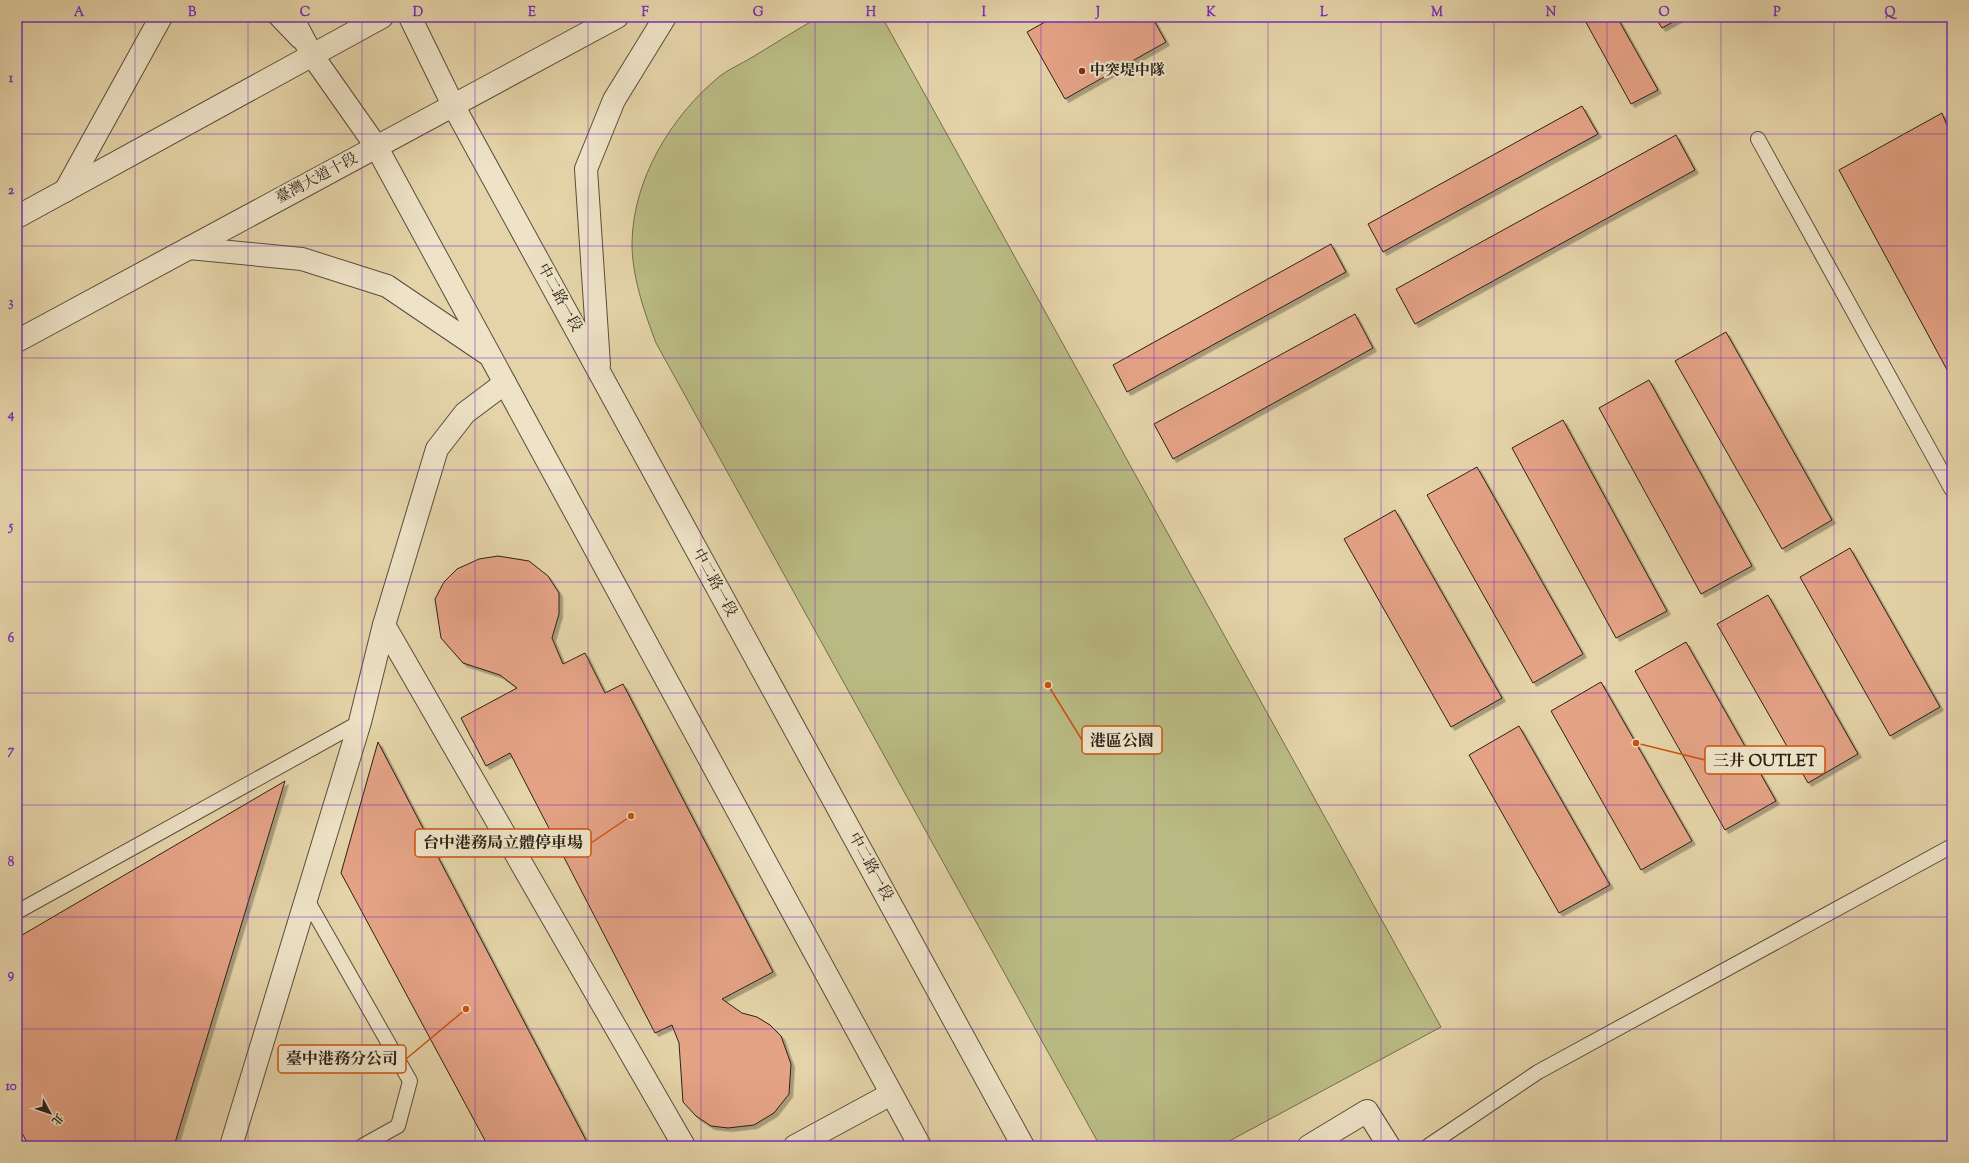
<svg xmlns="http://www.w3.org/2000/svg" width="1969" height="1163" font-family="'Sorts Mill Goudy','Noto Serif TC',serif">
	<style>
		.green { fill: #babb84; stroke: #726e4e }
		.building { fill: #e5a386; stroke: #292218; filter: url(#shadow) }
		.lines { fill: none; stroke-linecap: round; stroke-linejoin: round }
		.service-casing { stroke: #584e3c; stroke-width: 16 }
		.minor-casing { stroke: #584e3c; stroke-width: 24 }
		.tertiary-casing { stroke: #584e3c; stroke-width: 24 }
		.service { stroke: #eee3c7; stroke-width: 14 }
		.minor { stroke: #eee3c7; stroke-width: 22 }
		.tertiary { stroke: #eee3c7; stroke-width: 22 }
		.grid { fill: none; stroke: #7b2cbf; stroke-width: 1; stroke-opacity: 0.55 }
		.poi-dot { fill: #8f2418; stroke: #eee3c7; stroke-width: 1.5 }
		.labels { text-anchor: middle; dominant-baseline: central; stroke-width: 4; stroke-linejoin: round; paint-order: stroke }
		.poi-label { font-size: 15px; font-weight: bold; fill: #292218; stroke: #eee3c7; text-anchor: start }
		.street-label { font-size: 15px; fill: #292218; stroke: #eee3c7 }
		.leader { fill: none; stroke: #cb510e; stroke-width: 1.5 }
		.callout-dot { fill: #cb510e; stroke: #eee3c7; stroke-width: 1.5 }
		.callout { fill: #eee3c7; stroke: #cb510e; stroke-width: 1.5 }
		.callout-label { font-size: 16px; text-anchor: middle; font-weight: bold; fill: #292218 }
		.neatline { fill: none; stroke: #7b2cbf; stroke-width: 1.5 }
		.grid-label { font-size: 13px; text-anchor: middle; font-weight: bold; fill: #7b2cbf }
	</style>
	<defs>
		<filter id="shadow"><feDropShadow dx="3.5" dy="3.5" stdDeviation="0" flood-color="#0004"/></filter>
	</defs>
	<rect width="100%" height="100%" fill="#e5d4a9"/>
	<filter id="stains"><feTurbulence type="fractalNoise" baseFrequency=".005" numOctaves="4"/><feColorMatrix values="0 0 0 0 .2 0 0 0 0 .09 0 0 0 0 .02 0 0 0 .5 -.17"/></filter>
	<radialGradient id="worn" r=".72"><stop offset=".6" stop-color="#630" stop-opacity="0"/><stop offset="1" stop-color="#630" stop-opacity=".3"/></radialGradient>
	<!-- green -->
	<path class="green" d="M819,17H882L1441,1027L1220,1146H1100L656,343C644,311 632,277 632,243C633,179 671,116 720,76C729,69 741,64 751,58C774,44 796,30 819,17Z"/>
	<!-- building -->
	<g class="building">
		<path d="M1054,17H1152L1166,42L1065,99L1027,32Z"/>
		<path d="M1583,17H1617L1658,90L1631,104Z"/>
		<path d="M1655,17H1682L1662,28Z"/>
		<path d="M1582,106L1598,134L1383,252L1368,224Z"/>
		<path d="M1942,113L1952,138V379L1839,170Z"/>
		<path d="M1676,135L1695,170L1415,324L1396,289Z"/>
		<path d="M1331,244L1346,272L1127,392L1113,365Z"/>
		<path d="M1355,314L1373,348L1173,459L1154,424Z"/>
		<path d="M1726,332L1832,520L1782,549L1675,361Z"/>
		<path d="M1649,380L1752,566L1701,594L1599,408Z"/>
		<path d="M1563,420L1667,611L1616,638L1512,448Z"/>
		<path d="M1477,467L1583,654L1533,683L1427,495Z"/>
		<path d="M1395,510L1502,698L1451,727L1344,539Z"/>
		<path d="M1850,548L1940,707L1890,736L1800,577Z"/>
		<path d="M498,556L529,561L548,576L559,593V614L552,638L563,664L585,653L605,693L623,684L773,972L722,999L742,1013L757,1017L770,1025L781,1036L791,1064L789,1094L774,1113L754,1125L728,1128L711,1126L696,1116L683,1102L679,1043L672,1025L655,1033L510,753L486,766L461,718L517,688L500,675L463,663L441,638L435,599L444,582L457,569L479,559Z"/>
		<path d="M1768,595L1858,754L1808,783L1717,624Z"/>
		<path d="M1686,642L1776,801L1725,830L1635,671Z"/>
		<path d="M1601,682L1692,841L1641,870L1551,711Z"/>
		<path d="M1519,726L1610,885L1559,913L1469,755Z"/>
		<path d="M378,742L589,1146H488L341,873Z"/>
		<path d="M285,781L174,1146H29L17,1124V938Z"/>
	</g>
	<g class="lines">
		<!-- service casing -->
		<g class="service-casing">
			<g id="service">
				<path d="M275,17L298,41"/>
				<path d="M1758,139L1952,490"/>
				<path d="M306,898L410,1081L398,1126L362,1146"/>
				<path d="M17,912L360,722"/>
				<path d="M1428,1146L1538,1072L1952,846"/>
			</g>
		</g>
		<!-- minor casing -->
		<g class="minor-casing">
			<g id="minor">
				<path d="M384,625L684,1146"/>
				<path d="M231,1146L360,722L384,625L437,449L465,413L505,383"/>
				<path d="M795,1146L891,1094"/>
				<path d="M1309,1146L1367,1111L1389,1146"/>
			</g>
		</g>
		<!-- tertiary casing -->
		<g class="tertiary-casing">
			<g id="tertiary">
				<path d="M292,17L312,55L376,146L920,1146"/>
				<path d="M410,17L453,105L1023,1146"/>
				<path d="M65,191L161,17"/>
				<path d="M17,217L382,17"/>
				<path d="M189,248L302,259L387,286L486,353"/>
				<path d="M17,341L617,17"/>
				<path d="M599,365L586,169L614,100L665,17"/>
			</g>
		</g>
		<!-- service -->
		<use href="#service" class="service"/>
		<!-- minor -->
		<use href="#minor" class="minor"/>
		<!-- tertiary -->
		<use href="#tertiary" class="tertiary"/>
	</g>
	<!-- grid -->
	<path class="grid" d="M135,17V1146M248,17V1146M362,17V1146M475,17V1146M588,17V1146M701,17V1146M815,17V1146M928,17V1146M1041,17V1146M1154,17V1146M1268,17V1146M1381,17V1146M1494,17V1146M1607,17V1146M1721,17V1146M1834,17V1146M17,134H1952M17,246H1952M17,358H1952M17,470H1952M17,582H1952M17,693H1952M17,805H1952M17,917H1952M17,1029H1952"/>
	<!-- markers -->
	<circle class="poi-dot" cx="1082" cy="71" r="4"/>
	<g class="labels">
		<!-- poi labels -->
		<g class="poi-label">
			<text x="1090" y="71">中突堤中隊</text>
		</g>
		<!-- street labels -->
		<g class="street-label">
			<text transform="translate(317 179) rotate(-28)">臺灣大道十段</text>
			<text transform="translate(559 298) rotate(61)">中二路一段</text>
			<text transform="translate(714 583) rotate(61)">中二路一段</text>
			<text transform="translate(870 867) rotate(61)">中二路一段</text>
		</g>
	</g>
	<!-- callouts -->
	<path class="leader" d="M1048 685L1082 740M1636 743L1705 760M631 816L591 843M466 1009L406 1059"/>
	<g class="callout-dot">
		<circle cx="1048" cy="685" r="4"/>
		<circle cx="1636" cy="743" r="4"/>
		<circle cx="631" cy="816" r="4"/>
		<circle cx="466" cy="1009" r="4"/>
	</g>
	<g class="callout">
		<rect x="1082" y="726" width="80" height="28" rx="4"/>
		<rect x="1705" y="746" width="120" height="28" rx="4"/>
		<rect x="415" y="829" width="176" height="28" rx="4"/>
		<rect x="278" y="1045" width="128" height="28" rx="4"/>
	</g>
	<g class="callout-label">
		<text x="1122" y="746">港區公園</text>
		<text x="1765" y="766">三井 OUTLET</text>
		<text x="503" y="848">台中港務局立體停車場</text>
		<text x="342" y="1064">臺中港務分公司</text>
	</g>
	<!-- margin -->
	<rect width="1969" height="1163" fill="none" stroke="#e5d4a9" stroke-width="44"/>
	<!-- north arrow -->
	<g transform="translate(50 1113) rotate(130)" stroke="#eee3c7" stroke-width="3" paint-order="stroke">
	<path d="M0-3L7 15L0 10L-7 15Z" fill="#292218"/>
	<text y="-6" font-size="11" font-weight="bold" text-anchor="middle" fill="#292218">北</text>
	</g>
	<rect x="22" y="22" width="1925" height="1119" class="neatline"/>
	<g class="grid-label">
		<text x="79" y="16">A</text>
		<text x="192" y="16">B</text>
		<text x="305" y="16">C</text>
		<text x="418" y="16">D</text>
		<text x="532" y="16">E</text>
		<text x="645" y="16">F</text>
		<text x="758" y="16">G</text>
		<text x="871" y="16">H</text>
		<text x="984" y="16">I</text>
		<text x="1098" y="16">J</text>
		<text x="1211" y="16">K</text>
		<text x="1324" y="16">L</text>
		<text x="1437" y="16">M</text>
		<text x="1551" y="16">N</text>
		<text x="1664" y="16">O</text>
		<text x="1777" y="16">P</text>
		<text x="1890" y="16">Q</text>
		<text x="11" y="82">1</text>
		<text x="11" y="194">2</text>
		<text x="11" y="306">3</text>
		<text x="11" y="418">4</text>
		<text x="11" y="530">5</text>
		<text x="11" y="642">6</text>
		<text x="11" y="754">7</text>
		<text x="11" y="866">8</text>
		<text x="11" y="978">9</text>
		<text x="11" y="1090">10</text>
	</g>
	<rect width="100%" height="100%" filter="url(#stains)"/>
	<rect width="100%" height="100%" fill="url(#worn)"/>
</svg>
